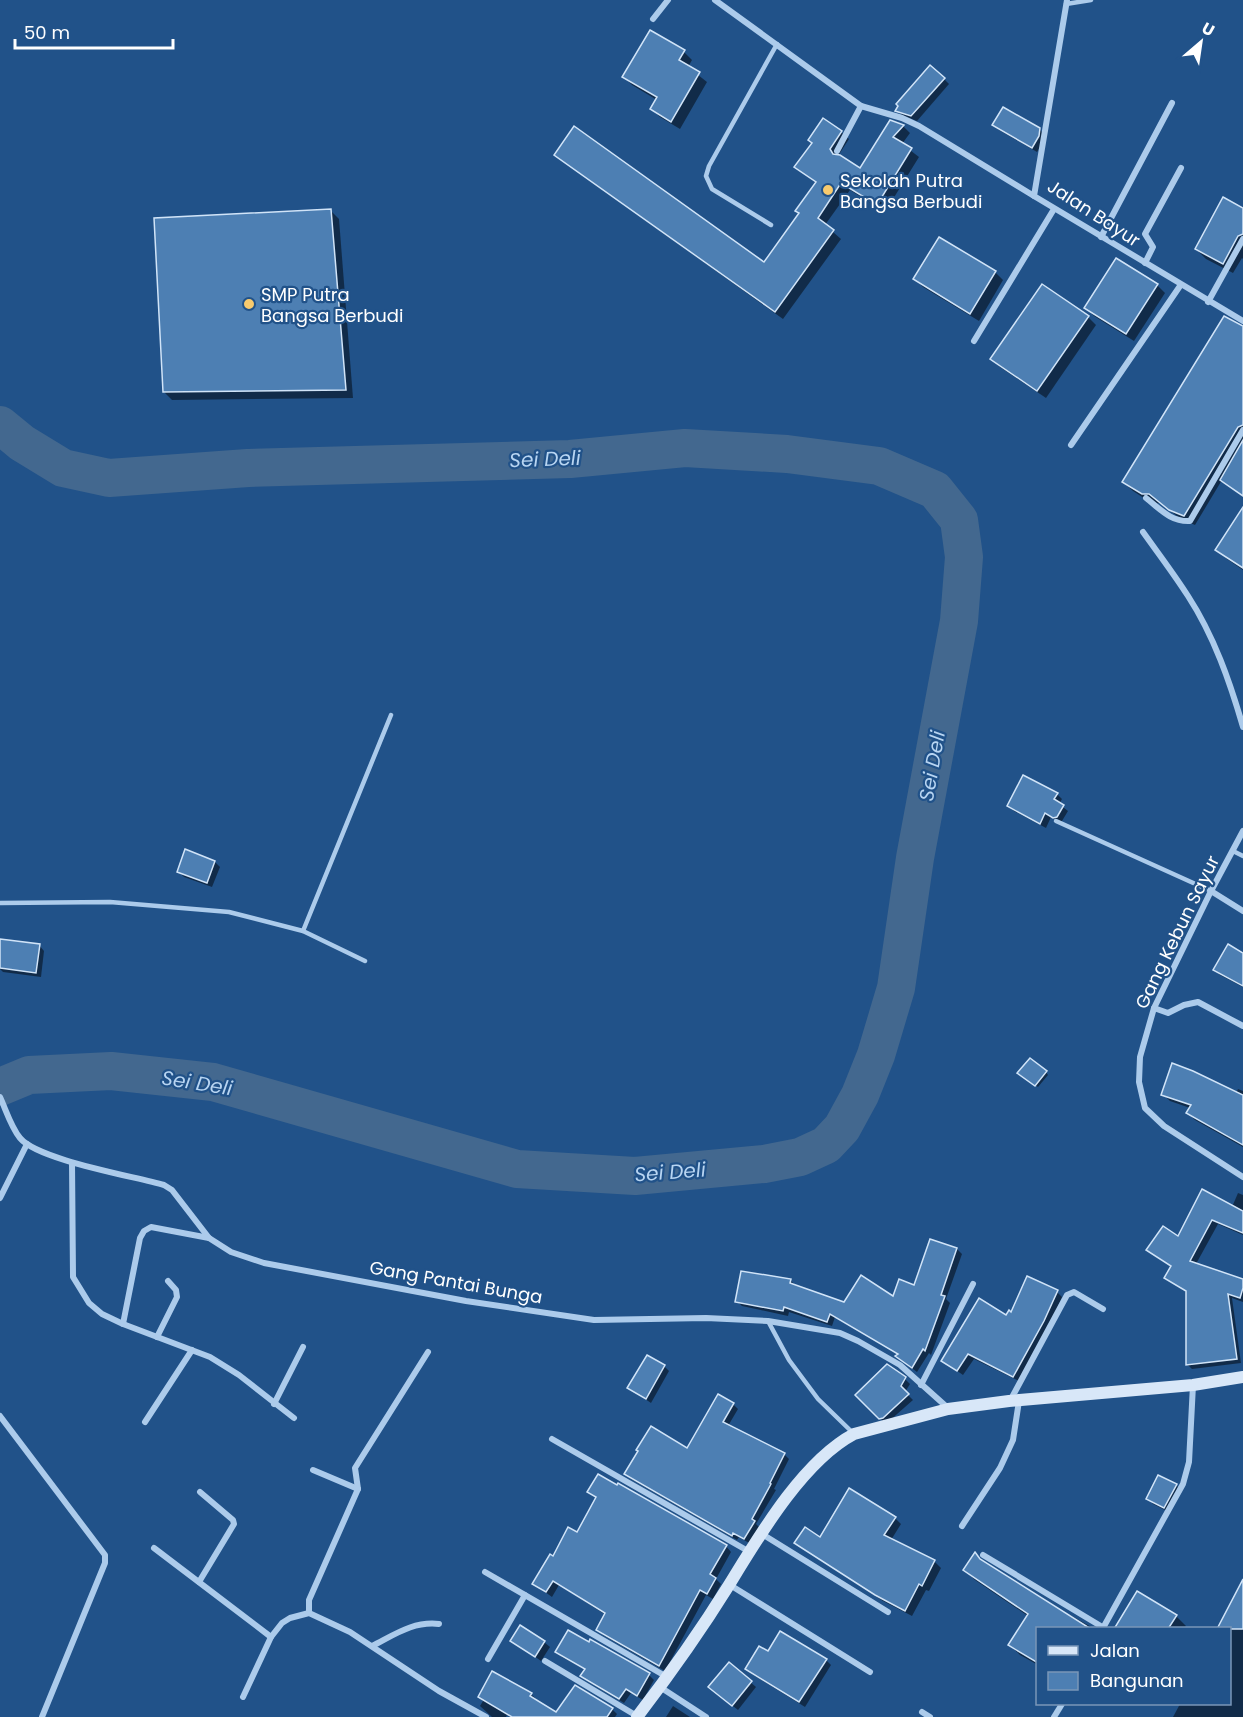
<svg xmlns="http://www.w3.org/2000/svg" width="1243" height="1717" font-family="Poppins,sans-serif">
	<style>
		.shadow { fill: #0007 }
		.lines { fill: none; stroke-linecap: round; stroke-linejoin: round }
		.river { stroke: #43688f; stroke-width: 38 }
		.building { fill: #4d7fb3; stroke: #d1e4f8; stroke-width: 1.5 }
		.service { stroke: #accbeb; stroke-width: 4.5 }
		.minor { stroke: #accbeb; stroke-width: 6 }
		.secondary { stroke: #d8e7f8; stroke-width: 12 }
		.poi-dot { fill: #f7ca6e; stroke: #215289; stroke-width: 2 }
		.labels { text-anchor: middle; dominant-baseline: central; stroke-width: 4.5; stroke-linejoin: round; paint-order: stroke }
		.poi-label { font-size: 18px; fill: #fff; stroke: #215289; text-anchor: start }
		.street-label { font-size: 18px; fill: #fff; stroke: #215289 }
		.water-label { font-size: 20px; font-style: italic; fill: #b8d5f2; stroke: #215289 }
	</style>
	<rect width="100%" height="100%" fill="#215289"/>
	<!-- shadow -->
	<g class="shadow">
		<path d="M651,32L684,52L692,60L688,67L707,82L680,129L660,117L652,109L657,100L632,85L624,77Z"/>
		<path d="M944,79L949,84L917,121L902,115L897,110Z"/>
		<path d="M890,122L903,126L910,133L902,144L919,157L885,212L850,190L825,225L841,239L783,319L564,162L556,154L764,264L800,214L817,183L796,167L841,132L849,139L838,156L860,171Z"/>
		<path d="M994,125L1039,129L1045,135L1043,142L1037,152L999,130Z"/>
		<path d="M1243,210V259L1242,258L1233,273L1206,259L1196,249Z"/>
		<path d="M331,211L339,219L353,398L172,400L164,392Z"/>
		<path d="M995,272L1003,280L979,321L923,287L915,279Z"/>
		<path d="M1157,285L1165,293L1134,341L1094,316L1086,308Z"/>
		<path d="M1088,317L1096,325L1046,398L1000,367L992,359Z"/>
		<path d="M1243,327V497L1222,480L1195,525L1181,519L1160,503L1153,504L1133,491L1123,482Z"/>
		<path d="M1243,510V570L1227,559L1217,550Z"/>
		<path d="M1057,794L1062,799L1059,804L1068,811L1062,821L1059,822L1051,817L1046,828L1014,811L1008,805Z"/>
		<path d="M215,862L220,867L212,887L184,877L179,872Z"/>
		<path d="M39,945L44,951L41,977L3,972L0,969V946Z"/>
		<path d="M1243,954V987L1220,975L1215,970Z"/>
		<path d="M1046,1072L1048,1075L1038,1087L1022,1075Z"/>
		<path d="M1238,1089L1243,1091V1147L1195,1120L1188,1113L1190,1108L1170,1101L1163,1094L1236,1093Z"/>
		<path d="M1238,1193L1243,1195V1235L1218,1224L1196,1264L1243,1280V1302L1232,1298L1241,1363L1192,1369L1187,1364L1188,1293L1165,1278L1172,1267L1153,1255L1232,1207Z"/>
		<path d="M931,1240L957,1249L962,1254L946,1299L950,1303L931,1355L929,1353L917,1372L902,1361L898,1356L899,1355L835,1317L832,1326L789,1312L788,1316L742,1306L737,1301L790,1280L795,1285L845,1304L893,1298L915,1287Z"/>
		<path d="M1057,1292L1062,1297L1049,1326L1019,1381L974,1359L963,1375L943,1361L1007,1317Z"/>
		<path d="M664,1366L669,1371L651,1403L629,1388Z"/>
		<path d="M905,1379L910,1384L905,1392L913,1400L888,1422L885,1423L857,1395Z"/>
		<path d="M733,1404L738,1409L728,1426L784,1454L789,1459L774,1489L776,1490L756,1524L759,1527L749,1543L739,1537L737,1540L631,1479L626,1474L688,1450Z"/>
		<path d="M1176,1485L1181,1490L1169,1512L1153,1504L1148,1498Z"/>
		<path d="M589,1492L726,1546L731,1552L716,1579L721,1584L713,1599L706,1595L665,1671L603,1635L597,1629L606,1615L559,1585L552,1597L534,1584L553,1558L578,1534L597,1499Z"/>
		<path d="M895,1518L901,1524L891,1540L934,1561L941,1568L929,1591L926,1590L912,1616L883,1601L803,1549L796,1543L820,1539Z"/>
		<path d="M984,1564L1069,1617L1070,1615L1093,1628H1038V1665L1020,1655L1010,1645L1028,1616L975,1580L965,1570Z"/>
		<path d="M1243,1582V1717H1173L1180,1704H1230V1628Z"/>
		<path d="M1176,1616L1186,1626L1184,1628H1116Z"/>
		<path d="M512,1640L544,1642L550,1647L541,1661Z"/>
		<path d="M591,1641L649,1675L654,1680L643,1700L631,1693L624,1703L587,1681L582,1676L586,1670L562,1657L557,1652L589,1644Z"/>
		<path d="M769,1653L826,1660L831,1665L805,1707L752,1674L747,1669Z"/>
		<path d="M729,1664L756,1687L738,1710L715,1692Z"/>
		<path d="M531,1694L536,1699L535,1701L557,1714L612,1709L617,1714L615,1717H511L507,1715L506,1717H492L480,1706L483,1701L479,1697Z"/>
		<path d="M673,1706L690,1717H666Z"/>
	</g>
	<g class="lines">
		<!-- river -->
		<path class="river" d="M0,425L22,443L63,468L109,478L248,468L570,459L685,448L787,454L879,466L935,490L959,520L964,557L959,621L915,858L896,988L876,1055L860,1095L842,1128L826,1145L800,1157L764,1164L635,1176L517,1169L213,1082L111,1071L29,1075L0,1087"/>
	</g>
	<!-- building -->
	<g class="building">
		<path d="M650,30L685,50L679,60L700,72L671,122L650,109L657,97L622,77Z"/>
		<path d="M930,65L945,78L911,116L895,111L898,106L896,104Z"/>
		<path d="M1003,107L1040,128L1039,136L1032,148L992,125Z"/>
		<path d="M823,118L842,131L830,149L833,154L840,155L860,168L890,120L904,125L893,137L912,148L877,205L841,183L818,218L834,230L775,312L554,155L574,126L764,262L799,213L795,211L816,182L794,167L812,143L808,140Z"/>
		<path d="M1223,197L1243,208V234L1238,236L1223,264L1195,249Z"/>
		<path d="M331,209L346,390L163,392L154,218Z"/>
		<path d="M939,237L996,271L970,314L913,279Z"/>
		<path d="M1116,258L1158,284L1126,334L1084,308Z"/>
		<path d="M1042,284L1089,316L1037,391L990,359Z"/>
		<path d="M1224,316L1243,326V425L1238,427L1184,516L1169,510L1149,494H1142L1122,482Z"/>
		<path d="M1243,440V496L1220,480Z"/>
		<path d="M1243,507V568L1215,550Z"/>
		<path d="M1023,775L1058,793L1054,799L1064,805L1057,817L1053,818L1045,813L1040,824L1007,806Z"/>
		<path d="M185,849L215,861L207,883L177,872Z"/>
		<path d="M0,939L40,944L36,973L0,968Z"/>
		<path d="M1228,944L1243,953V986L1213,970Z"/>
		<path d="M1030,1058L1047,1071L1035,1086L1017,1073Z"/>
		<path d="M1172,1063L1193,1071L1243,1095V1145L1186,1113L1191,1105L1161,1095Z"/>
		<path d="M1202,1189L1243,1211V1233L1212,1220L1190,1261L1243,1279V1288L1240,1298L1228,1294L1237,1359L1186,1365V1291L1164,1278L1171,1266L1146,1250L1163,1226L1178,1236Z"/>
		<path d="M930,1239L957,1248L941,1295L945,1296L925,1351L923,1349L912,1368L895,1356L898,1354L830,1314L827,1322L784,1307L783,1311L735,1302L741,1271L791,1279L790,1283L844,1302L861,1275L893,1296L899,1279L914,1285Z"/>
		<path d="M1027,1276L1058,1290L1044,1321L1013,1377L968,1354L957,1371L941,1361L979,1298L1006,1315L1009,1310L1011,1312Z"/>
		<path d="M647,1355L665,1365L646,1399L627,1388Z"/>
		<path d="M887,1364L906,1377L901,1386L909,1394L883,1418L879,1419L855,1395Z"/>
		<path d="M718,1394L734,1403L723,1422L785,1453L770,1483L771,1484L752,1519L755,1521L744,1539L733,1533L732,1536L624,1474L638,1451L636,1450L651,1426L687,1448Z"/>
		<path d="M598,1474L617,1485L618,1483L727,1545L710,1574L716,1578L707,1594L700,1590L659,1666L596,1630L605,1613L553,1581L546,1592L532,1584L550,1554L553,1556L568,1527L577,1532L596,1497L587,1492Z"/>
		<path d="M1158,1475L1177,1484L1164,1508L1146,1499Z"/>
		<path d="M849,1488L896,1517L884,1535L935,1560L922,1586L919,1584L905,1611L875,1595L794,1543L805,1527L820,1537Z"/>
		<path d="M975,1552L980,1559L1091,1629H1038V1663L1008,1645L1028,1614L963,1570Z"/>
		<path d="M1243,1579V1629H1217Z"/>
		<path d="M1137,1591L1177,1615L1168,1629H1114Z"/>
		<path d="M520,1625L545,1641L535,1657L510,1641Z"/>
		<path d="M568,1630L589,1642L590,1639L650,1673L637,1696L626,1689L619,1699L580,1676L585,1669L555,1652Z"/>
		<path d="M780,1631L827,1659L799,1702L745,1669L759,1646L768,1651Z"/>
		<path d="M729,1662L752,1681L732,1706L708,1687Z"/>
		<path d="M492,1671L532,1693L530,1696L556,1712L575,1685L613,1708L607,1717H512L478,1697Z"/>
	</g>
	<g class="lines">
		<!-- service -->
		<g class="service">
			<path d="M1066,4L1091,0"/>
			<path d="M771,225L712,189L706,176L709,166L777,44"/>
			<path d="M1056,821L1211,891"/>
			<path d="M1233,851L1243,856"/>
			<path d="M0,903L110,902L229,912L303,931L365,961"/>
			<path d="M303,931L391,715"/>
			<path d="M768,1321L789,1360L818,1399L852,1432"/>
		</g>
		<!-- minor -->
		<g class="minor">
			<path d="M715,0L861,106L902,118L919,126L1034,196"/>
			<path d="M1067,0L1034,196L1243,321"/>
			<path d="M653,19L668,0"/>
			<path d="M837,151L861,106"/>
			<path d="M1101,237L1172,103"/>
			<path d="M1145,263L1153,247L1145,234L1181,168"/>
			<path d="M1208,302L1243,239"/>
			<path d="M974,341L1054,209"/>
			<path d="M1071,445L1180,286"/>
			<path d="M1146,498C1160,509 1171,522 1190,521L1243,430"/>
			<path d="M1143,532C1158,553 1174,574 1188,596C1214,636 1230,682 1243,727"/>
			<path d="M1243,831L1211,891L1154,1008L1140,1057L1139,1082L1145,1108L1164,1126L1243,1177"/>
			<path d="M1211,891L1243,911"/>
			<path d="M1154,1008L1168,1013L1184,1005L1198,1002L1243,1026"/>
			<path d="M0,1097C6,1110 11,1127 20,1138C38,1160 133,1176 164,1185L172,1190L209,1238L231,1252L264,1263L466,1301L594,1320L706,1318L768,1321L840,1333L858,1341L900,1365L948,1408"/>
			<path d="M72,1163L73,1277L89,1303L102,1314L123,1324L210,1357L239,1375L294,1418"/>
			<path d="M0,1198L27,1144"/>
			<path d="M123,1324L140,1238L144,1231L151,1227L209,1238"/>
			<path d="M157,1337L177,1297L176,1290L168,1281"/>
			<path d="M921,1385L973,1284"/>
			<path d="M1010,1401L1067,1295L1074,1292L1103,1309"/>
			<path d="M274,1404L303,1347"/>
			<path d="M0,1416L105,1555V1563L42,1717"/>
			<path d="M145,1422L192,1350"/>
			<path d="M552,1439L748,1551"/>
			<path d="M313,1470L358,1489"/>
			<path d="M962,1526L1000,1468L1013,1440L1019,1401"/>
			<path d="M762,1534L888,1612"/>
			<path d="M154,1548L271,1637"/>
			<path d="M983,1555L1104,1628"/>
			<path d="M485,1572L667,1677"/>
			<path d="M199,1582L234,1524L233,1520L200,1492"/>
			<path d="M730,1585L870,1672"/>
			<path d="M309,1613V1600L358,1489L355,1468L428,1352"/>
			<path d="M1103,1628L1183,1484L1189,1462L1193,1385"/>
			<path d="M372,1646C394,1635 413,1621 439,1624"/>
			<path d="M488,1659L525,1595"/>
			<path d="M545,1661L637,1716"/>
			<path d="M660,1687L706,1717"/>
			<path d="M243,1697L271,1637L282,1623L290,1618L309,1613L350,1632L439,1691L486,1717"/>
			<path d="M922,1712L930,1717"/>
			<path d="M1054,1717L1062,1704"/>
		</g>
		<!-- secondary -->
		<path class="secondary" d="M637,1717C670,1674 701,1630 729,1585C759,1536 803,1461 854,1434L948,1409L1009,1401L1193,1385L1243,1377"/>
	</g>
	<!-- markers -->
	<g class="poi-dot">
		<circle cx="828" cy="190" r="6"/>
		<circle cx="249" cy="304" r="6"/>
	</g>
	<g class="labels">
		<!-- poi labels -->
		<g class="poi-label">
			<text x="840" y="180">Sekolah Putra<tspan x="840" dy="21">Bangsa Berbudi</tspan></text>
			<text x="261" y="294">SMP Putra<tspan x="261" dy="21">Bangsa Berbudi</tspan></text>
		</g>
		<!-- street labels -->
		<g class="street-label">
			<text transform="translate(1094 213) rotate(33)">Jalan Bayur</text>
			<text transform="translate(1177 932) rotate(-64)">Gang Kebun Sayur</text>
			<text transform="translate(456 1282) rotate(10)">Gang Pantai Bunga</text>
		</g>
		<!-- water labels -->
		<g class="water-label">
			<text transform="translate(545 459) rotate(-2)">Sei Deli</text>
			<text transform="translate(932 766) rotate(-80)">Sei Deli</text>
			<text transform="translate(197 1083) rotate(9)">Sei Deli</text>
			<text transform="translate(670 1172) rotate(-4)">Sei Deli</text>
		</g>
	</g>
	<!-- legend -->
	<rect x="1036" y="1627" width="195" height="78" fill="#215289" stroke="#7a97b8" stroke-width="1.5"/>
	<rect x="1048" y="1646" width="30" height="9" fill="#d8e7f8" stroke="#7a97b8" stroke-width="1.5"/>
	<text x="1090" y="1657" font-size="18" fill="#ffffff">Jalan</text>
	<rect x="1048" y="1672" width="30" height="18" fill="#4d7fb3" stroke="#7a97b8" stroke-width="1.5"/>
	<text x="1090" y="1687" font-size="18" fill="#ffffff">Bangunan</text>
	<!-- north arrow -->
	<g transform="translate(1201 42) rotate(29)" stroke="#215289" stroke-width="4.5" paint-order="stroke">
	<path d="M0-4.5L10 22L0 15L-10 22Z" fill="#ffffff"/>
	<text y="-9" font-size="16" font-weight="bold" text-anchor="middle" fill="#ffffff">U</text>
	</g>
	<!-- scale -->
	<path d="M15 39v9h158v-9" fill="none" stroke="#ffffff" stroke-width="3"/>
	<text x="24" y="39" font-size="18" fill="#ffffff" stroke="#215289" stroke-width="4.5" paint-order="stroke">50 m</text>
</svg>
